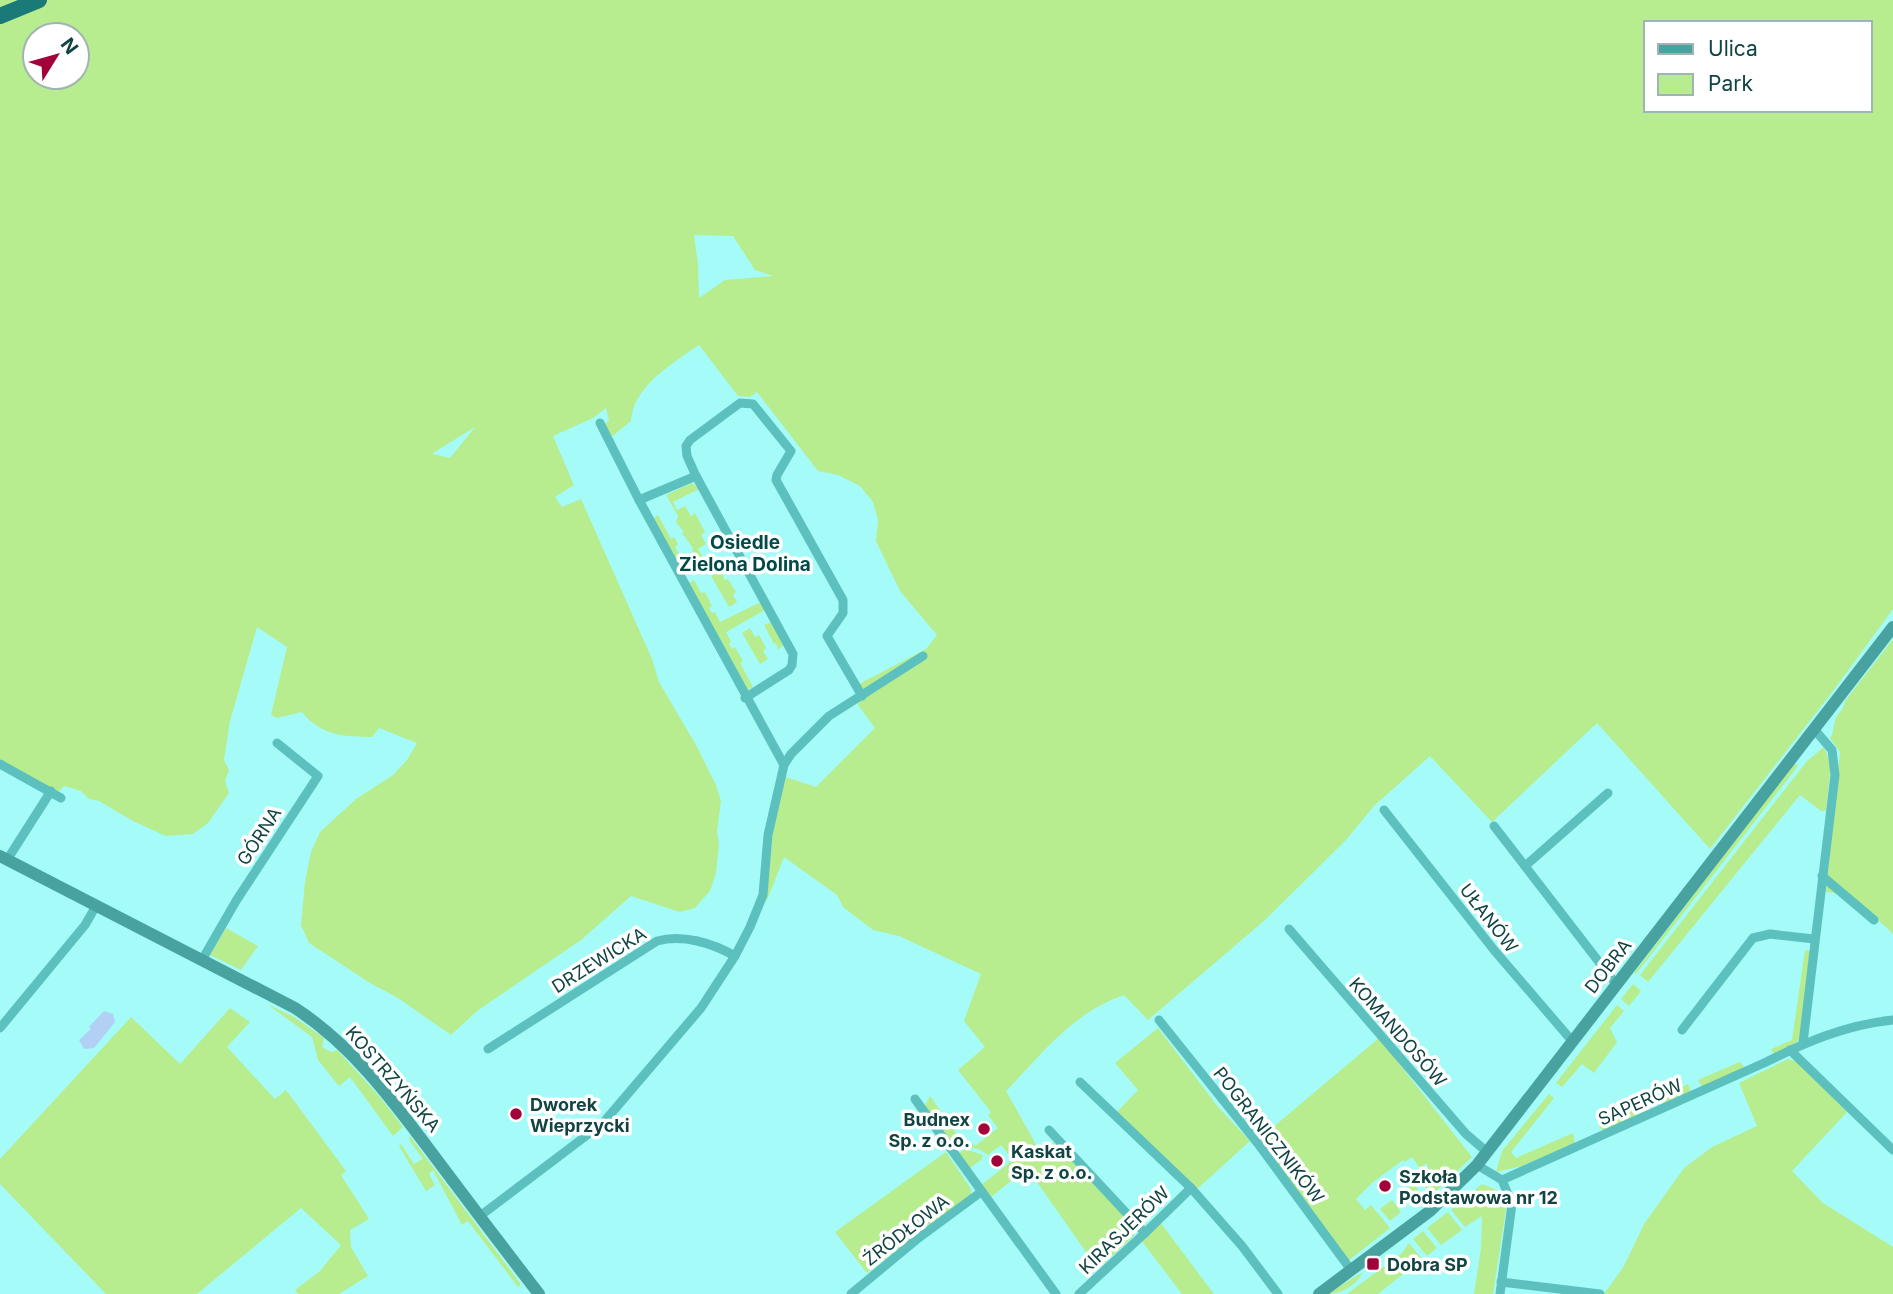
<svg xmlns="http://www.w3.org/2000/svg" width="1893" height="1294" font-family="Inter,sans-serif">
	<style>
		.green { fill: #b7ed8f; fill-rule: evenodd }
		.water { fill: #b1d0f4 }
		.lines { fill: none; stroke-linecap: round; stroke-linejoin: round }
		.street { stroke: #5cc1be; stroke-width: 9 }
		.secondary { stroke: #48a2a0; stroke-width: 12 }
		.highway { stroke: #197a78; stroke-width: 16 }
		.poi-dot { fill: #a10239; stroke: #fff; stroke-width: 2.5 }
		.labels { text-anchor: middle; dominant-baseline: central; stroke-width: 7; stroke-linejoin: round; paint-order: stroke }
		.street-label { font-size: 18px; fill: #114442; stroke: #fff }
		.poi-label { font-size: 18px; font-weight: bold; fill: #114442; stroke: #fff; text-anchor: start }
		.neighbourhood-label { font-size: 19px; font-weight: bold; fill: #024a48; stroke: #fff }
	</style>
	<rect width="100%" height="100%" fill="#a5fbf8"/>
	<!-- green -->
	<g class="green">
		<path d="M0,0H1893V609L1833,691L1710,849L1597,723L1492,822L1430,756L1374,806L1345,841L1265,920L1148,1020L1124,995C1072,1013 1043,1053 1006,1091L1042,1155L1054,1142L1132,1225L1134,1236L1098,1269L1027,1168L990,1198L981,1185L1013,1160L1001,1145L988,1155L979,1149L967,1147L972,1143L975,1146L998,1128L988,1115L991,1112L958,1070L985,1047L964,1021L981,974L899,936L873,930L843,907L837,895L784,857L766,903L774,822L786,777L816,787L875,728L858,705L859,684L926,649L937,635L900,591L876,541L878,520L873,502L860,486L838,475L818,471L757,392L750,397L738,396L699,345C672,364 633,386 631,421L610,438L604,425L609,420L606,408L593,418L553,436L574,485L555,497L562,507L581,499L652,659L659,682L696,745L716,785L721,801L717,832L719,845L716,873L710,891L695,908L680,912L631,896L581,940L477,1011L451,1035L398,998L370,983L309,943L301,925L305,882L311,852L320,832L356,799L393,775L407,760L417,743L379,728L372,737C344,737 320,735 302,712L277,718L271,715L287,647L257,627L230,721L224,760L229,770L225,781L229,793L208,823L193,834L166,836L133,821L99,801L89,799L81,791L64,786L57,793L0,760ZM1646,23H1870V110H1646ZM35,35H77V77H35ZM694,235L733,236L755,270L773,276L725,280L699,298L698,264ZM475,427L450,458L433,454V453Z"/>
		<path d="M692,483L699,489L673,502L677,510L685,506L691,516L695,513L705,532L701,535L706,544L698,549L703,557L697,560L692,550L693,548L682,533L684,532L676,522L678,516L666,495Z"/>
		<path d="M658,515L671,539L674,537L678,544L675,547L686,566L680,569L653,519Z"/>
		<path d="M720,571L725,580L728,579L736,592L733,595L737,602L729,607L711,576Z"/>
		<path d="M694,580L701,593L705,592L712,606L709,608L712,613L715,612L720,622L761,602L765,610L726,632L731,642L729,644L732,649L735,647L743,661L740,663L753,687L748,690L689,583Z"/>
		<path d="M772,622L783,645L778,650L776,643L774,644L764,625Z"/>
		<path d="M750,628L755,637L759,635L766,648L763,651L768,659L760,664L742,633Z"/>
		<path d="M1893,639V934C1876,917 1850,893 1826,892L1840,752L1830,738C1834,732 1833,728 1835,721C1837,713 1844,710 1845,701Z"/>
		<path d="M1824,747L1831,765L1826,811H1821L1800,795L1648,982L1640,975L1807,761Z"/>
		<path d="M1794,763L1798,766L1636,974L1634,973Z"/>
		<path d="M226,928L258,946L241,970L210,955Z"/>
		<path d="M1805,950L1810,951L1801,1035L1797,1042L1774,1055L1771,1049L1792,1040Z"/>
		<path d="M1633,984L1641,991L1629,1006L1621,999Z"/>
		<path d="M267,1004L294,1017L324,1038L322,1047L331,1052L337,1050L379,1096L403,1127L393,1136L350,1077L339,1086L318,1060L312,1037Z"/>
		<path d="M1617,1005L1624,1011L1610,1028L1617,1042L1594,1073L1582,1064L1562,1087L1556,1083Z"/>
		<path d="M230,1008L250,1022L227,1047L275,1099L286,1090L346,1171L341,1175L369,1219L350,1230L351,1247L368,1276L339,1294H298L295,1290L320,1271L341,1245L301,1208L197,1294H106L0,1184V1159L131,1017L180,1064Z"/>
		<path d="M1158,1028L1218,1107L1250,1141L1196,1190L1116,1113L1138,1090L1115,1063Z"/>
		<path d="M1379,1038L1472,1157L1431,1196L1420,1178L1428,1165L1426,1163L1421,1170L1412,1157L1405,1162L1403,1160L1373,1182L1356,1199L1365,1210L1371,1205L1390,1228L1348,1261L1259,1139Z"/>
		<path d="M1788,1059L1799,1062L1847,1112L1792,1171L1823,1203L1893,1247V1294H1604L1624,1266L1644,1224L1684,1168L1712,1147L1757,1126L1739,1083Z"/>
		<path d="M1740,1062L1745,1068L1702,1087L1698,1080Z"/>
		<path d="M1688,1084L1691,1092L1662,1105L1658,1098L1651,1099Z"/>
		<path d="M1549,1094L1554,1098L1511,1152L1516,1158L1573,1133L1575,1143L1522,1166L1496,1172L1502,1151Z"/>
		<path d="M930,1096L961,1140L953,1147L925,1106Z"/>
		<path d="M1640,1104L1643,1113L1603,1131L1597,1123Z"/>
		<path d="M410,1136L520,1283V1286L518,1287L468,1221L462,1225L433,1170L429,1174L435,1185L426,1191L399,1146L401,1144L414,1164L423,1159L409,1140Z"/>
		<path d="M965,1149L983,1155L982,1159L970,1168L959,1153Z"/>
		<path d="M946,1152L971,1189V1195L867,1273L835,1232Z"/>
		<path d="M1414,1184L1422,1195L1412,1204L1403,1192Z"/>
		<path d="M1482,1184L1504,1193L1507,1203L1493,1294H1474L1481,1248L1482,1216L1465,1227L1451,1210Z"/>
		<path d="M1392,1200L1401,1212L1390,1221L1380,1209Z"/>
		<path d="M1448,1212L1462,1230L1441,1245L1427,1228Z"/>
		<path d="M1160,1222L1214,1294H1182L1141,1240Z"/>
		<path d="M1423,1231L1437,1248L1427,1256L1413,1239Z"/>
		<path d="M1409,1243L1422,1259L1378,1294H1347L1402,1253Z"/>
		<path d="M1363,1272C1356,1286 1341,1294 1327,1294Z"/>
	</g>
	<!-- water -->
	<path class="water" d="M104,1011L113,1014L115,1022L94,1048L84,1049L79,1040L91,1029L89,1027Z"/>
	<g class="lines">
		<!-- street -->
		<g class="street">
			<path d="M600,423L639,500L784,765"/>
			<path d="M639,500L696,476"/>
			<path d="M745,698L789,670L792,665L793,654L696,476L687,456L686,446L690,440L740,403L753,404L791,451L777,475L776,480L843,600V613L827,636L862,696"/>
			<path d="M0,764L61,798"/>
			<path d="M1384,810L1494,950L1573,1042"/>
			<path d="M1494,826L1616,984"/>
			<path d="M7,860L51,791"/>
			<path d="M1525,866L1608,793"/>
			<path d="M1822,876L1874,920"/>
			<path d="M1289,929L1466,1134L1487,1152"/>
			<path d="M202,960L236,901L318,776L277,743"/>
			<path d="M1159,1020L1259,1145L1351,1270"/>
			<path d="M0,1028L85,925L96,906"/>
			<path d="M1682,1030L1753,938L1770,934L1814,939"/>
			<path d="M1803,1043L1835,775L1832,750L1814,729"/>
			<path d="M488,1049L657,941C683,934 712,943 735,956"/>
			<path d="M1790,1050L1893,1150"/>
			<path d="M1080,1082L1191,1188L1242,1246L1278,1294"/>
			<path d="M915,1099L1056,1294"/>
			<path d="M1049,1130L1145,1233"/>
			<path d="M1477,1165L1502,1180L1512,1204L1500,1294"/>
			<path d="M1502,1180L1764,1063C1806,1042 1845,1025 1893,1020"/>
			<path d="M480,1216L603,1123L701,1008L735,956L750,927L763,895L768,835L784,765L791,754L829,716L923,656"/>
			<path d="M1501,1282L1600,1294"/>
			<path d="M851,1294L916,1240L981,1192"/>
			<path d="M1079,1294L1145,1233L1191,1188"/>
		</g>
		<!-- secondary -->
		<g class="secondary">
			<path d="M0,856L295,1008C355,1047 396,1105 438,1161C471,1205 505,1250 539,1294"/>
			<path d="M1319,1294L1430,1211L1477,1165L1893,627"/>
		</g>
		<!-- highway -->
		<path class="highway" d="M0,16L39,0"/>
	</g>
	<!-- markers -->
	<g class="poi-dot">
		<circle cx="516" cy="1114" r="7"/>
		<circle cx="984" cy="1129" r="7"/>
		<circle cx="997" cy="1161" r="7"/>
		<circle cx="1385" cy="1186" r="7"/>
		<rect x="1366" y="1257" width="14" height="14" rx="3.5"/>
	</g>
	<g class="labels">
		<!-- street labels -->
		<g class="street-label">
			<text transform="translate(259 836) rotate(-57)">GÓRNA</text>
			<text transform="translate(1489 918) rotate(52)">UŁANÓW</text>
			<text transform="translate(599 960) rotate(-32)">DRZEWICKA</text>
			<text transform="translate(1608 966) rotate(-52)">DOBRA</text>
			<text transform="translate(1398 1032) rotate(49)">KOMANDOSÓW</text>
			<text transform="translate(393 1079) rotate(49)">KOSTRZYŃSKA</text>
			<text transform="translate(1640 1102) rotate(-24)">SAPERÓW</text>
			<text transform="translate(1269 1135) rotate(52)">POGRANICZNIKÓW</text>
			<text transform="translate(906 1230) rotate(-38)">ŹRÓDŁOWA</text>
			<text transform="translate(1124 1230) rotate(-44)">KIRASJERÓW</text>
		</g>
		<!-- poi labels -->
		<g class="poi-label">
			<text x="530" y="1104">Dworek<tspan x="530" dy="21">Wieprzycki</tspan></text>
			<text x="970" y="1119" text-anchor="end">Budnex<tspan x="970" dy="21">Sp. z o.o.</tspan></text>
			<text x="1011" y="1151">Kaskat<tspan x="1011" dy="21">Sp. z o.o.</tspan></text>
			<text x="1399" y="1176">Szkoła<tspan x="1399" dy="21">Podstawowa nr 12</tspan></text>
			<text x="1387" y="1264">Dobra SP</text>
		</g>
		<!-- neighbourhood labels -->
		<g class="neighbourhood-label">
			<text x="745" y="542">Osiedle<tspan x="745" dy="22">Zielona Dolina</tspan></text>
		</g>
	</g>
	<!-- legend -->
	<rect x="1644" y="21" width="228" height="91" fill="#ffffff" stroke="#a0b4b3" stroke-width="2"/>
	<rect x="1658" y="44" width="35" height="10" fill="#48a2a0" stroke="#a0b4b3" stroke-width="2"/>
	<text x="1708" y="56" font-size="21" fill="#114442">Ulica</text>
	<rect x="1658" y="74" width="35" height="21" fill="#b7ed8f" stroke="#a0b4b3" stroke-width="2"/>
	<text x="1708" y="91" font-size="21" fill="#114442">Park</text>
	<!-- north arrow -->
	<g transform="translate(56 56) rotate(53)"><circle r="33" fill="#ffffff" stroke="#a0b4b3" stroke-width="2"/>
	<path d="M0-5L12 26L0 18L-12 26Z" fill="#a10239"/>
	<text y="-10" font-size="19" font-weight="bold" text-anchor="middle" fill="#114442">N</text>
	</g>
</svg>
